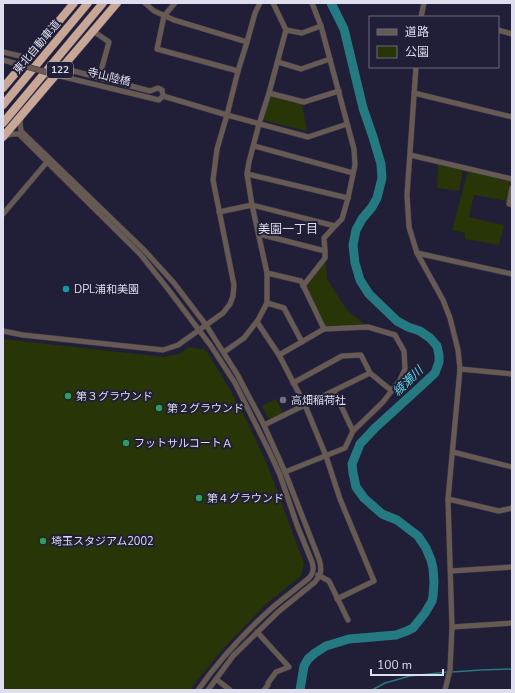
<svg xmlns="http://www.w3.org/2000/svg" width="515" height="693" font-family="'Nunito Sans','Noto Sans JP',sans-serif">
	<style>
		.green { fill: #283506 }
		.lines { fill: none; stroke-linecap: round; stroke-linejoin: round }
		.stream { stroke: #247a80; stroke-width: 1.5 }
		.river { stroke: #247a80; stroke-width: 9 }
		.minor-casing { stroke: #3c3951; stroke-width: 6 }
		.highway-casing { stroke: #3c3951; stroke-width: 9 }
		.minor { stroke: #675a53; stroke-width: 5 }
		.highway { stroke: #c9a796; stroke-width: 8 }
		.minor-bridge-casing { stroke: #3c3951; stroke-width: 6; stroke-linecap: butt }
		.minor-bridge { stroke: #675a53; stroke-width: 5 }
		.culture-dot { fill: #0f9aa8; stroke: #211e37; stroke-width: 1.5 }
		.leisure-dot { fill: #2e9e5b; stroke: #211e37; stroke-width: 1.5 }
		.worship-dot { fill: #6b7280; stroke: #211e37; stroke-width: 1.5 }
		.labels { text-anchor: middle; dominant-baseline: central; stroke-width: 4; stroke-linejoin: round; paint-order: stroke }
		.shield { fill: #211e37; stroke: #a6a4b8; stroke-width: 1 }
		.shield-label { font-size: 10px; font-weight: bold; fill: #dfdeef }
		.street-label { font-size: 11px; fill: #dfdeef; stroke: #211e37 }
		.poi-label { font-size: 11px; fill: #dfdeef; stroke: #211e37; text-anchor: start }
		.neighbourhood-label { font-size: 12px; fill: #dfdeef; stroke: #211e37 }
		.water-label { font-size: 12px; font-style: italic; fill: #5ed9e2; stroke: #211e37 }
	</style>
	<rect width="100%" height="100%" fill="#211e37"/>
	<!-- green -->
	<g class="green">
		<path d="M270,96L302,104L307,131L263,120Z"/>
		<path d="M438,164L463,170L459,191L437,188Z"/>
		<path d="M468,171L511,182L507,201L474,195L469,217L504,225L499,245L465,239V233L452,230Z"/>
		<path d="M326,261L327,279L347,310L364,324L326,326L306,288Z"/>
		<path d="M3,339L164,357L179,354L189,347L206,350L231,391L249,425L267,464L304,563L301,576L265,605L222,650L199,678L190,690H3Z"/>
		<path d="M276,399L283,413L270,419L268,418L262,406Z"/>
	</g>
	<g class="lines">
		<!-- stream -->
		<g class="stream">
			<path d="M452,672L481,670L512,669"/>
			<path d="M372,690L385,683L410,676L448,672"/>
		</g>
		<!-- river -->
		<path class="river" d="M300,690L304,666L308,659L315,653L326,646L349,639L396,635L407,631L413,628L425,613L432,601L433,596L434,582L433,568L431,560L426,548L418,536L397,520L382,514L364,498L356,487L353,473L352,464L360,444L375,428L420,387L435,373L439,362V355L437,346L430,338L420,331L408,327L397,321L369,294L360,280L355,263L353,245L356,230L362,219L372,207L377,198L382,178L381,164L373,137L363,108L344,29L331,3"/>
		<!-- minor casing -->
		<g class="minor-casing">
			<g id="minor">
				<path d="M175,3L164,16L157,49L238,71"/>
				<path d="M421,17L424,3"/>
				<path d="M286,30L302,33L321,26"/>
				<path d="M498,30L512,34"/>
				<path d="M93,31L109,42L99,78"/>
				<path d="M247,42L255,13L260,3"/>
				<path d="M3,52L29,58"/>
				<path d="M278,62L301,69L330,59"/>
				<path d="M416,67L407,195L409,227L417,253L443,300L450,318L458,350L460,369L448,499L452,627L450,670L445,690"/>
				<path d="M62,68L150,91L158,88L162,90L163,96L227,115L308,137L347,124"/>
				<path d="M269,93L304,102L339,91"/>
				<path d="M414,93L512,117"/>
				<path d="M21,118L20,123L21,131L144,250L174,283L206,325L237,374L263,423L285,472L319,559C322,569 322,573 315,582L278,612L233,656L208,690"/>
				<path d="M6,136L12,134H19L140,254L168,289L211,346L235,383L269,451L280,475L297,525L312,562C314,568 314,573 309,578C297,588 285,597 273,607C245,632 220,659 198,690"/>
				<path d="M254,146L353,173"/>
				<path d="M410,155L512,179"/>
				<path d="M247,174L348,198"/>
				<path d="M512,188L509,204L512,205"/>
				<path d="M219,212L252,205L335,226L342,219L348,198L355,165L354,149L321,26L312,3"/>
				<path d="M3,214L47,162"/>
				<path d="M259,234L325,251L324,238L335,226"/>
				<path d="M417,253L512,274"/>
				<path d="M267,273L301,281L324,329"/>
				<path d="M303,286L325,258V251"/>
				<path d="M267,303L284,308L302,342"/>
				<path d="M257,322L279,355L305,405L326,456L340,499L374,581L337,599"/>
				<path d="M3,331L23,335L163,350L178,345L223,313L230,304L233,296L234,285L213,180L217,149L227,115L238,71L247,42L174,20L154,11L145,3"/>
				<path d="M224,352L244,338L258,320L267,303V273L252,205L247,174L249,162L259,124L269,93L286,30L273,3"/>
				<path d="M279,355L324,329L368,327L395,335L404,351L405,369L400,380L383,402L353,431L345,448L285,472"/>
				<path d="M460,369L512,374"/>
				<path d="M293,383L342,356L361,355L370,373L392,391"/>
				<path d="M334,391L353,431"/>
				<path d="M264,425L370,373"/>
				<path d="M453,452L512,467"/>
				<path d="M448,499L499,511L512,508"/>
				<path d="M451,571L512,567"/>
				<path d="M318,575L329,581L348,620"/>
				<path d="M452,627L512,623"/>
				<path d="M257,632L289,667L276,672L268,683V685L264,690"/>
				<path d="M216,679L230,690"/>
			</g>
		</g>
		<!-- highway casing -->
		<g class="highway-casing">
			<g id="highway">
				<path d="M3,88L74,3"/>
				<path d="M3,105L88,3"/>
				<path d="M3,123L103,3"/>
				<path d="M3,137L117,3"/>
			</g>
		</g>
		<!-- minor -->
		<use href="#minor" class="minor"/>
		<!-- highway -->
		<use href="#highway" class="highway"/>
		<!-- minor-bridge casing -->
		<g class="minor-bridge-casing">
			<path id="minor-bridge" d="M3,60L64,77L159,100L163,96"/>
		</g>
		<!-- minor-bridge -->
		<use href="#minor-bridge" class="minor-bridge"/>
	</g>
	<!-- markers -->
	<circle class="culture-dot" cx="66" cy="289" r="4"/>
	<g class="leisure-dot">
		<circle cx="68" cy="396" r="4"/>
		<circle cx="159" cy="408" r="4"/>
		<circle cx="126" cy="443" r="4"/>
		<circle cx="199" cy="498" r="4"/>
		<circle cx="43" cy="541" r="4"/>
	</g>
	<circle class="worship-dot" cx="283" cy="400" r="4"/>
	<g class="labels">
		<!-- shield labels -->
		<rect class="shield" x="47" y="62" width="26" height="16" rx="3"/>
		<g class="shield-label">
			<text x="60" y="70">122</text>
		</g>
		<!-- street labels -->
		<g class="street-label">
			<text transform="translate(37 47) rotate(-50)">東北自動車道</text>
			<text transform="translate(109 77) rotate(14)">寺山陸橋</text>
		</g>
		<!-- poi labels -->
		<g class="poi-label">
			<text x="74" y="289">DPL浦和美園</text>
			<text x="76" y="396">第３グラウンド</text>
			<text x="291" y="400">高畑稲荷社</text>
			<text x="167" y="408">第２グラウンド</text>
			<text x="134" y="443">フットサルコートＡ</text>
			<text x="207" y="498">第４グラウンド</text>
			<text x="51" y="541">埼玉スタジアム2002</text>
		</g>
		<!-- neighbourhood labels -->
		<g class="neighbourhood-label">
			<text x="288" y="229">美園一丁目</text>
		</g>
		<!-- water labels -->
		<g class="water-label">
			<text transform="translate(408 381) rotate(-44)">綾瀬川</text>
		</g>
	</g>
	<!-- border -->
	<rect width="515" height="693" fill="none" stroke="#dfdeef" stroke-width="8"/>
	<!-- legend -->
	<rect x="369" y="16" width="130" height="52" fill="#211e37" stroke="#6d6b81"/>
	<rect x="377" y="29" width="20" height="6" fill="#675a53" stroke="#6d6b81"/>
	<text x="405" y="36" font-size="12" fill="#dfdeef">道路</text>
	<rect x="377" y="46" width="20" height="12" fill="#283506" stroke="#6d6b81"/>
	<text x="405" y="56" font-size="12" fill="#dfdeef">公園</text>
	<!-- scale -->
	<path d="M371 669v6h72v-6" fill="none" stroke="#dfdeef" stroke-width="2"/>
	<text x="377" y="669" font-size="12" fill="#dfdeef" stroke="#211e37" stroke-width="3" paint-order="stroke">100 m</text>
</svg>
